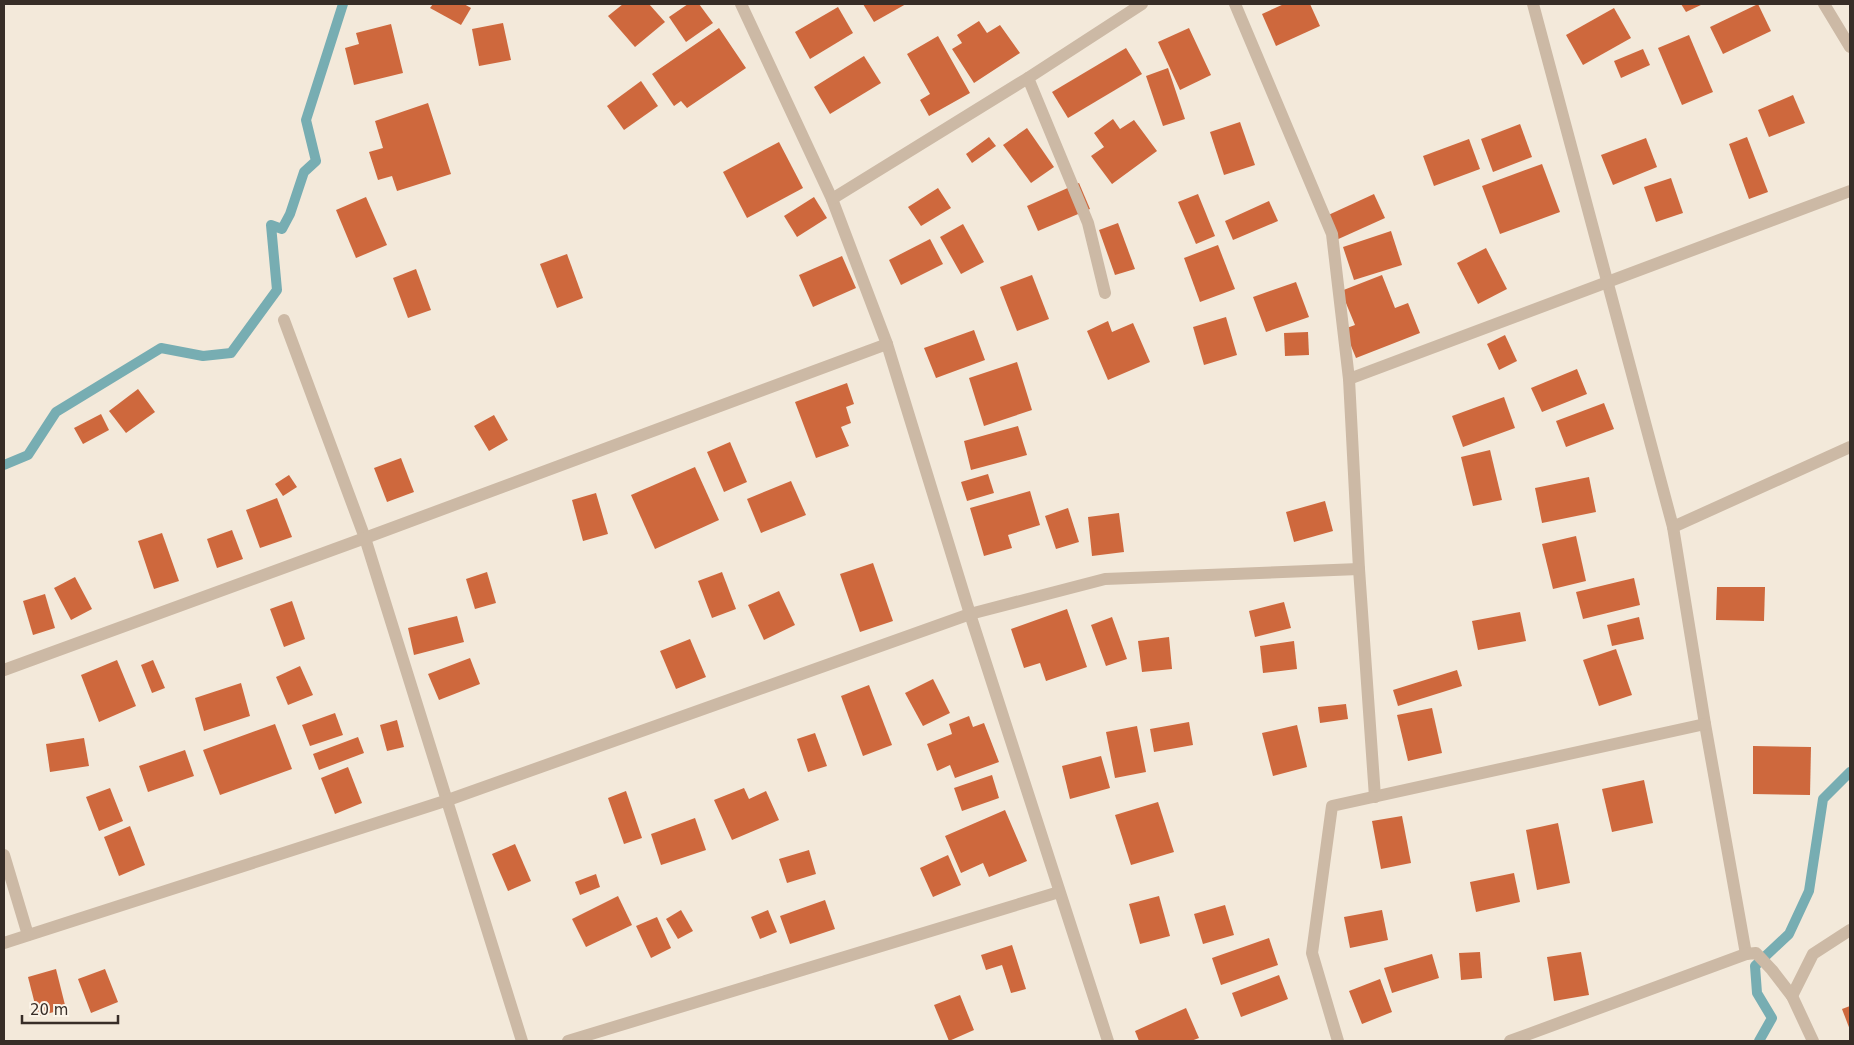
<svg xmlns="http://www.w3.org/2000/svg" width="1854" height="1045" font-family="'DejaVu Sans',sans-serif">
	<style>
		.lines { fill: none; stroke-linecap: round; stroke-linejoin: round }
		.stream { stroke: #77adb2; stroke-width: 10 }
		.building { fill: #ce683d }
		.lane { stroke: #ccb9a5; stroke-width: 12 }
		.street { stroke: #ccb9a5; stroke-width: 12 }
	</style>
	<rect width="100%" height="100%" fill="#f3e9da"/>
	<g class="lines">
		<!-- stream -->
		<g class="stream">
			<path d="M4,465L28,455L56,412L161,348L203,356L231,353L277,290L271,225L282,229L290,214L304,172L316,161L306,120L343,4"/>
			<path d="M1759,1041L1772,1018L1757,993L1755,966L1789,934L1809,891L1823,799L1850,772"/>
		</g>
	</g>
	<!-- building -->
	<g class="building">
		<path d="M433,4H464L471,8L461,25L430,8Z"/>
		<path d="M623,4H649L665,22L635,47L608,16Z"/>
		<path d="M688,4H699L713,23L686,42L669,17Z"/>
		<path d="M863,4H906L874,22Z"/>
		<path d="M1284,4H1310L1320,26L1276,46L1262,14Z"/>
		<path d="M1681,4H1703L1686,12Z"/>
		<path d="M1758,4L1771,31L1723,54L1710,27Z"/>
		<path d="M838,7L853,33L810,59L795,32Z"/>
		<path d="M1614,8L1631,38L1583,65L1566,35Z"/>
		<path d="M979,21L987,33L1000,25L1020,53L974,83L952,49L962,43L957,35Z"/>
		<path d="M503,23L511,60L479,66L472,29Z"/>
		<path d="M391,24L403,73L354,85L345,48L359,44L356,33Z"/>
		<path d="M719,28L746,68L687,108L681,101L674,106L652,74Z"/>
		<path d="M1189,28L1211,75L1180,90L1158,42Z"/>
		<path d="M1689,35L1713,92L1682,105L1658,48Z"/>
		<path d="M938,36L970,93L929,116L920,100L930,94L907,54Z"/>
		<path d="M1126,48L1142,74L1068,118L1052,92Z"/>
		<path d="M1643,49L1650,65L1621,78L1614,61Z"/>
		<path d="M864,56L881,83L830,114L814,87Z"/>
		<path d="M1168,68L1185,119L1163,126L1146,76Z"/>
		<path d="M641,81L658,106L624,130L607,106Z"/>
		<path d="M1793,95L1805,123L1769,137L1758,110Z"/>
		<path d="M428,103L451,174L397,191L392,176L378,180L369,152L383,148L375,121Z"/>
		<path d="M1113,119L1120,129L1134,120L1157,151L1112,184L1091,156L1104,147L1094,133Z"/>
		<path d="M1240,122L1255,165L1224,175L1210,132Z"/>
		<path d="M1520,124L1532,157L1493,172L1481,139Z"/>
		<path d="M1027,128L1054,167L1031,183L1003,145Z"/>
		<path d="M989,137L996,146L972,163L966,154Z"/>
		<path d="M1747,137L1768,192L1749,199L1729,144Z"/>
		<path d="M1646,138L1657,167L1613,185L1601,155Z"/>
		<path d="M1469,139L1480,169L1434,186L1423,156Z"/>
		<path d="M779,142L803,188L747,218L723,172Z"/>
		<path d="M1542,164L1560,212L1500,234L1482,186Z"/>
		<path d="M1671,178L1683,213L1656,222L1644,187Z"/>
		<path d="M1079,183L1090,209L1038,231L1027,206Z"/>
		<path d="M938,188L951,208L921,226L908,207Z"/>
		<path d="M1198,194L1215,236L1196,244L1178,202Z"/>
		<path d="M1374,194L1385,218L1334,241L1324,217Z"/>
		<path d="M366,197L387,245L356,258L336,210Z"/>
		<path d="M814,197L827,218L797,237L784,216Z"/>
		<path d="M1269,201L1278,221L1233,240L1225,221Z"/>
		<path d="M1118,223L1135,269L1115,275L1099,230Z"/>
		<path d="M963,224L984,262L961,274L940,237Z"/>
		<path d="M1391,231L1402,265L1354,280L1343,247Z"/>
		<path d="M930,239L943,264L901,285L889,260Z"/>
		<path d="M1218,245L1235,289L1200,302L1184,258Z"/>
		<path d="M1486,248L1507,289L1478,304L1457,263Z"/>
		<path d="M567,254L583,298L557,308L540,264Z"/>
		<path d="M842,256L856,288L813,307L799,275Z"/>
		<path d="M416,269L431,310L408,318L393,278Z"/>
		<path d="M1032,275L1049,319L1017,331L1000,287Z"/>
		<path d="M1382,275L1395,308L1408,303L1420,333L1356,358L1344,329L1355,325L1341,291Z"/>
		<path d="M1296,282L1309,317L1266,332L1253,297Z"/>
		<path d="M1226,317L1237,355L1204,365L1193,327Z"/>
		<path d="M1108,321L1112,332L1133,323L1150,362L1108,380L1087,331Z"/>
		<path d="M974,330L985,360L936,378L924,348Z"/>
		<path d="M1308,332L1309,355L1285,356L1284,333Z"/>
		<path d="M1505,335L1517,361L1499,370L1487,344Z"/>
		<path d="M1017,362L1032,410L984,426L969,378Z"/>
		<path d="M1577,369L1587,394L1542,412L1531,388Z"/>
		<path d="M847,383L854,404L846,407L851,423L841,427L849,446L816,458L795,402Z"/>
		<path d="M138,389L155,412L126,433L109,411Z"/>
		<path d="M1504,397L1515,428L1463,447L1452,416Z"/>
		<path d="M1604,403L1614,429L1566,447L1556,421Z"/>
		<path d="M101,414L109,430L83,444L74,428Z"/>
		<path d="M494,415L508,440L489,451L474,426Z"/>
		<path d="M1018,426L1027,455L971,470L964,441Z"/>
		<path d="M730,442L747,482L724,492L707,452Z"/>
		<path d="M1490,450L1502,500L1473,506L1461,457Z"/>
		<path d="M401,458L414,492L387,502L374,468Z"/>
		<path d="M695,467L719,520L655,549L631,495Z"/>
		<path d="M988,474L994,493L967,501L961,482Z"/>
		<path d="M289,475L297,487L283,496L275,484Z"/>
		<path d="M1589,477L1596,512L1542,523L1535,488Z"/>
		<path d="M791,481L806,515L761,533L747,499Z"/>
		<path d="M1030,491L1040,525L1008,535L1012,548L984,556L970,508Z"/>
		<path d="M596,493L608,534L583,541L572,500Z"/>
		<path d="M277,498L292,537L260,548L246,510Z"/>
		<path d="M1325,501L1333,531L1294,542L1286,512Z"/>
		<path d="M1068,508L1079,542L1056,549L1045,516Z"/>
		<path d="M1119,513L1124,552L1092,556L1088,517Z"/>
		<path d="M232,530L243,559L217,568L207,539Z"/>
		<path d="M162,533L179,581L154,589L138,541Z"/>
		<path d="M1576,536L1586,581L1553,589L1542,544Z"/>
		<path d="M873,563L893,621L860,632L840,574Z"/>
		<path d="M487,572L496,603L475,609L466,579Z"/>
		<path d="M722,572L736,609L712,618L698,581Z"/>
		<path d="M75,577L92,609L71,620L54,588Z"/>
		<path d="M1634,578L1640,605L1583,619L1576,592Z"/>
		<path d="M1717,587H1765L1764,621L1716,620Z"/>
		<path d="M779,591L795,625L764,640L748,605Z"/>
		<path d="M45,594L55,628L33,635L23,601Z"/>
		<path d="M292,601L305,639L284,647L270,609Z"/>
		<path d="M1284,602L1291,628L1255,637L1249,611Z"/>
		<path d="M1067,609L1087,667L1046,681L1040,663L1024,668L1011,629Z"/>
		<path d="M1520,612L1526,641L1478,650L1472,621Z"/>
		<path d="M457,616L464,642L414,655L408,628Z"/>
		<path d="M1112,617L1127,659L1106,666L1091,625Z"/>
		<path d="M1639,617L1644,639L1612,646L1607,625Z"/>
		<path d="M1169,637L1172,669L1142,672L1138,641Z"/>
		<path d="M690,639L706,677L676,689L660,651Z"/>
		<path d="M1294,641L1297,669L1263,673L1260,646Z"/>
		<path d="M1616,649L1632,695L1599,706L1583,660Z"/>
		<path d="M470,658L480,684L439,700L428,674Z"/>
		<path d="M117,660L136,706L99,722L81,675Z"/>
		<path d="M153,660L165,688L152,693L141,665Z"/>
		<path d="M300,666L313,695L288,705L276,677Z"/>
		<path d="M1457,670L1462,686L1398,706L1393,690Z"/>
		<path d="M933,679L950,713L923,726L905,693Z"/>
		<path d="M241,683L250,716L204,731L195,698Z"/>
		<path d="M869,685L892,745L863,756L841,696Z"/>
		<path d="M1346,704L1348,719L1320,723L1318,707Z"/>
		<path d="M1432,708L1442,753L1408,761L1397,715Z"/>
		<path d="M335,713L343,735L310,746L302,725Z"/>
		<path d="M969,716L973,727L984,723L999,762L955,778L950,765L937,771L927,744L952,734L949,724Z"/>
		<path d="M397,720L404,747L387,751L380,725Z"/>
		<path d="M1189,722L1193,745L1154,752L1150,729Z"/>
		<path d="M275,724L292,769L220,795L203,750Z"/>
		<path d="M1297,725L1307,767L1273,776L1262,733Z"/>
		<path d="M1137,726L1146,772L1115,778L1106,732Z"/>
		<path d="M815,733L827,766L808,772L797,739Z"/>
		<path d="M358,737L364,753L319,770L313,754Z"/>
		<path d="M84,738L89,766L50,772L46,744Z"/>
		<path d="M1753,746L1811,747L1810,795L1753,794Z"/>
		<path d="M185,750L194,776L148,792L139,766Z"/>
		<path d="M1101,756L1110,788L1070,799L1062,766Z"/>
		<path d="M348,767L362,803L335,814L321,778Z"/>
		<path d="M992,775L999,798L962,811L954,788Z"/>
		<path d="M1644,780L1653,823L1612,832L1602,789Z"/>
		<path d="M110,788L123,821L99,831L86,797Z"/>
		<path d="M744,788L749,799L766,791L779,820L732,840L714,800Z"/>
		<path d="M626,791L642,838L624,844L608,798Z"/>
		<path d="M1158,802L1174,852L1131,865L1115,815Z"/>
		<path d="M1005,810L1027,861L989,877L983,863L961,873L945,836Z"/>
		<path d="M1402,816L1411,863L1381,869L1372,821Z"/>
		<path d="M695,818L706,850L661,865L651,834Z"/>
		<path d="M1558,823L1570,883L1537,890L1526,830Z"/>
		<path d="M130,826L145,865L119,876L104,837Z"/>
		<path d="M515,844L531,881L508,891L492,854Z"/>
		<path d="M809,850L816,874L787,883L779,859Z"/>
		<path d="M948,855L961,885L933,897L920,868Z"/>
		<path d="M1514,873L1520,902L1476,912L1470,882Z"/>
		<path d="M596,874L600,887L580,895L575,882Z"/>
		<path d="M618,896L632,925L586,947L572,919Z"/>
		<path d="M1159,896L1170,936L1140,944L1129,904Z"/>
		<path d="M825,900L835,929L790,944L780,916Z"/>
		<path d="M1225,905L1234,935L1203,944L1194,914Z"/>
		<path d="M681,910L693,931L678,939L666,919Z"/>
		<path d="M768,910L777,932L760,939L751,917Z"/>
		<path d="M1382,910L1388,940L1350,948L1344,917Z"/>
		<path d="M657,917L671,948L651,958L636,926Z"/>
		<path d="M1269,938L1278,965L1221,985L1212,958Z"/>
		<path d="M1012,945L1026,989L1011,993L1002,965L986,970L981,955Z"/>
		<path d="M1480,952L1482,978L1461,980L1459,953Z"/>
		<path d="M1581,952L1589,995L1554,1001L1547,957Z"/>
		<path d="M1432,954L1439,978L1392,993L1384,968Z"/>
		<path d="M56,969L66,1009L38,1016L28,977Z"/>
		<path d="M105,969L118,1002L91,1013L78,979Z"/>
		<path d="M1279,975L1288,999L1241,1017L1232,993Z"/>
		<path d="M1380,979L1392,1012L1362,1024L1349,991Z"/>
		<path d="M960,995L974,1030L949,1041L934,1005Z"/>
		<path d="M1850,1006V1030L1842,1009Z"/>
		<path d="M1186,1008L1199,1038L1191,1041H1139L1135,1031Z"/>
	</g>
	<g class="lines">
		<!-- lane -->
		<g class="lane">
			<path d="M1028,78L1088,223L1105,293"/>
			<path d="M1673,527L1850,447"/>
		</g>
		<!-- street -->
		<g class="street">
			<path d="M741,4L832,199L887,344L970,614L1108,1041"/>
			<path d="M1235,4L1332,234L1349,379L1359,569L1375,797"/>
			<path d="M1533,4L1673,527L1705,724L1746,954"/>
			<path d="M1824,4L1850,47"/>
			<path d="M832,199L1028,78L1142,4"/>
			<path d="M284,320L365,538L522,1041"/>
			<path d="M1349,379L1850,191"/>
			<path d="M4,670L365,538L887,344"/>
			<path d="M4,855L28,935"/>
			<path d="M4,943L448,800L970,614L1105,579L1359,569"/>
			<path d="M1792,996L1813,954L1850,930"/>
			<path d="M568,1041L1059,892"/>
			<path d="M1338,1041L1312,953L1332,806L1705,724"/>
			<path d="M1510,1041L1746,954L1756,953L1772,970L1792,996L1813,1041"/>
		</g>
	</g>
	<!-- border -->
	<rect width="1854" height="1045" fill="none" stroke="#372d27" stroke-width="10"/>
	<!-- scale -->
	<path d="M22 1015v8h96v-8" fill="none" stroke="#372d27" stroke-width="2.5"/>
	<text x="30" y="1015" font-size="15" fill="#372d27" stroke="#fbf3e7" stroke-width="4" paint-order="stroke">20 m</text>
</svg>
